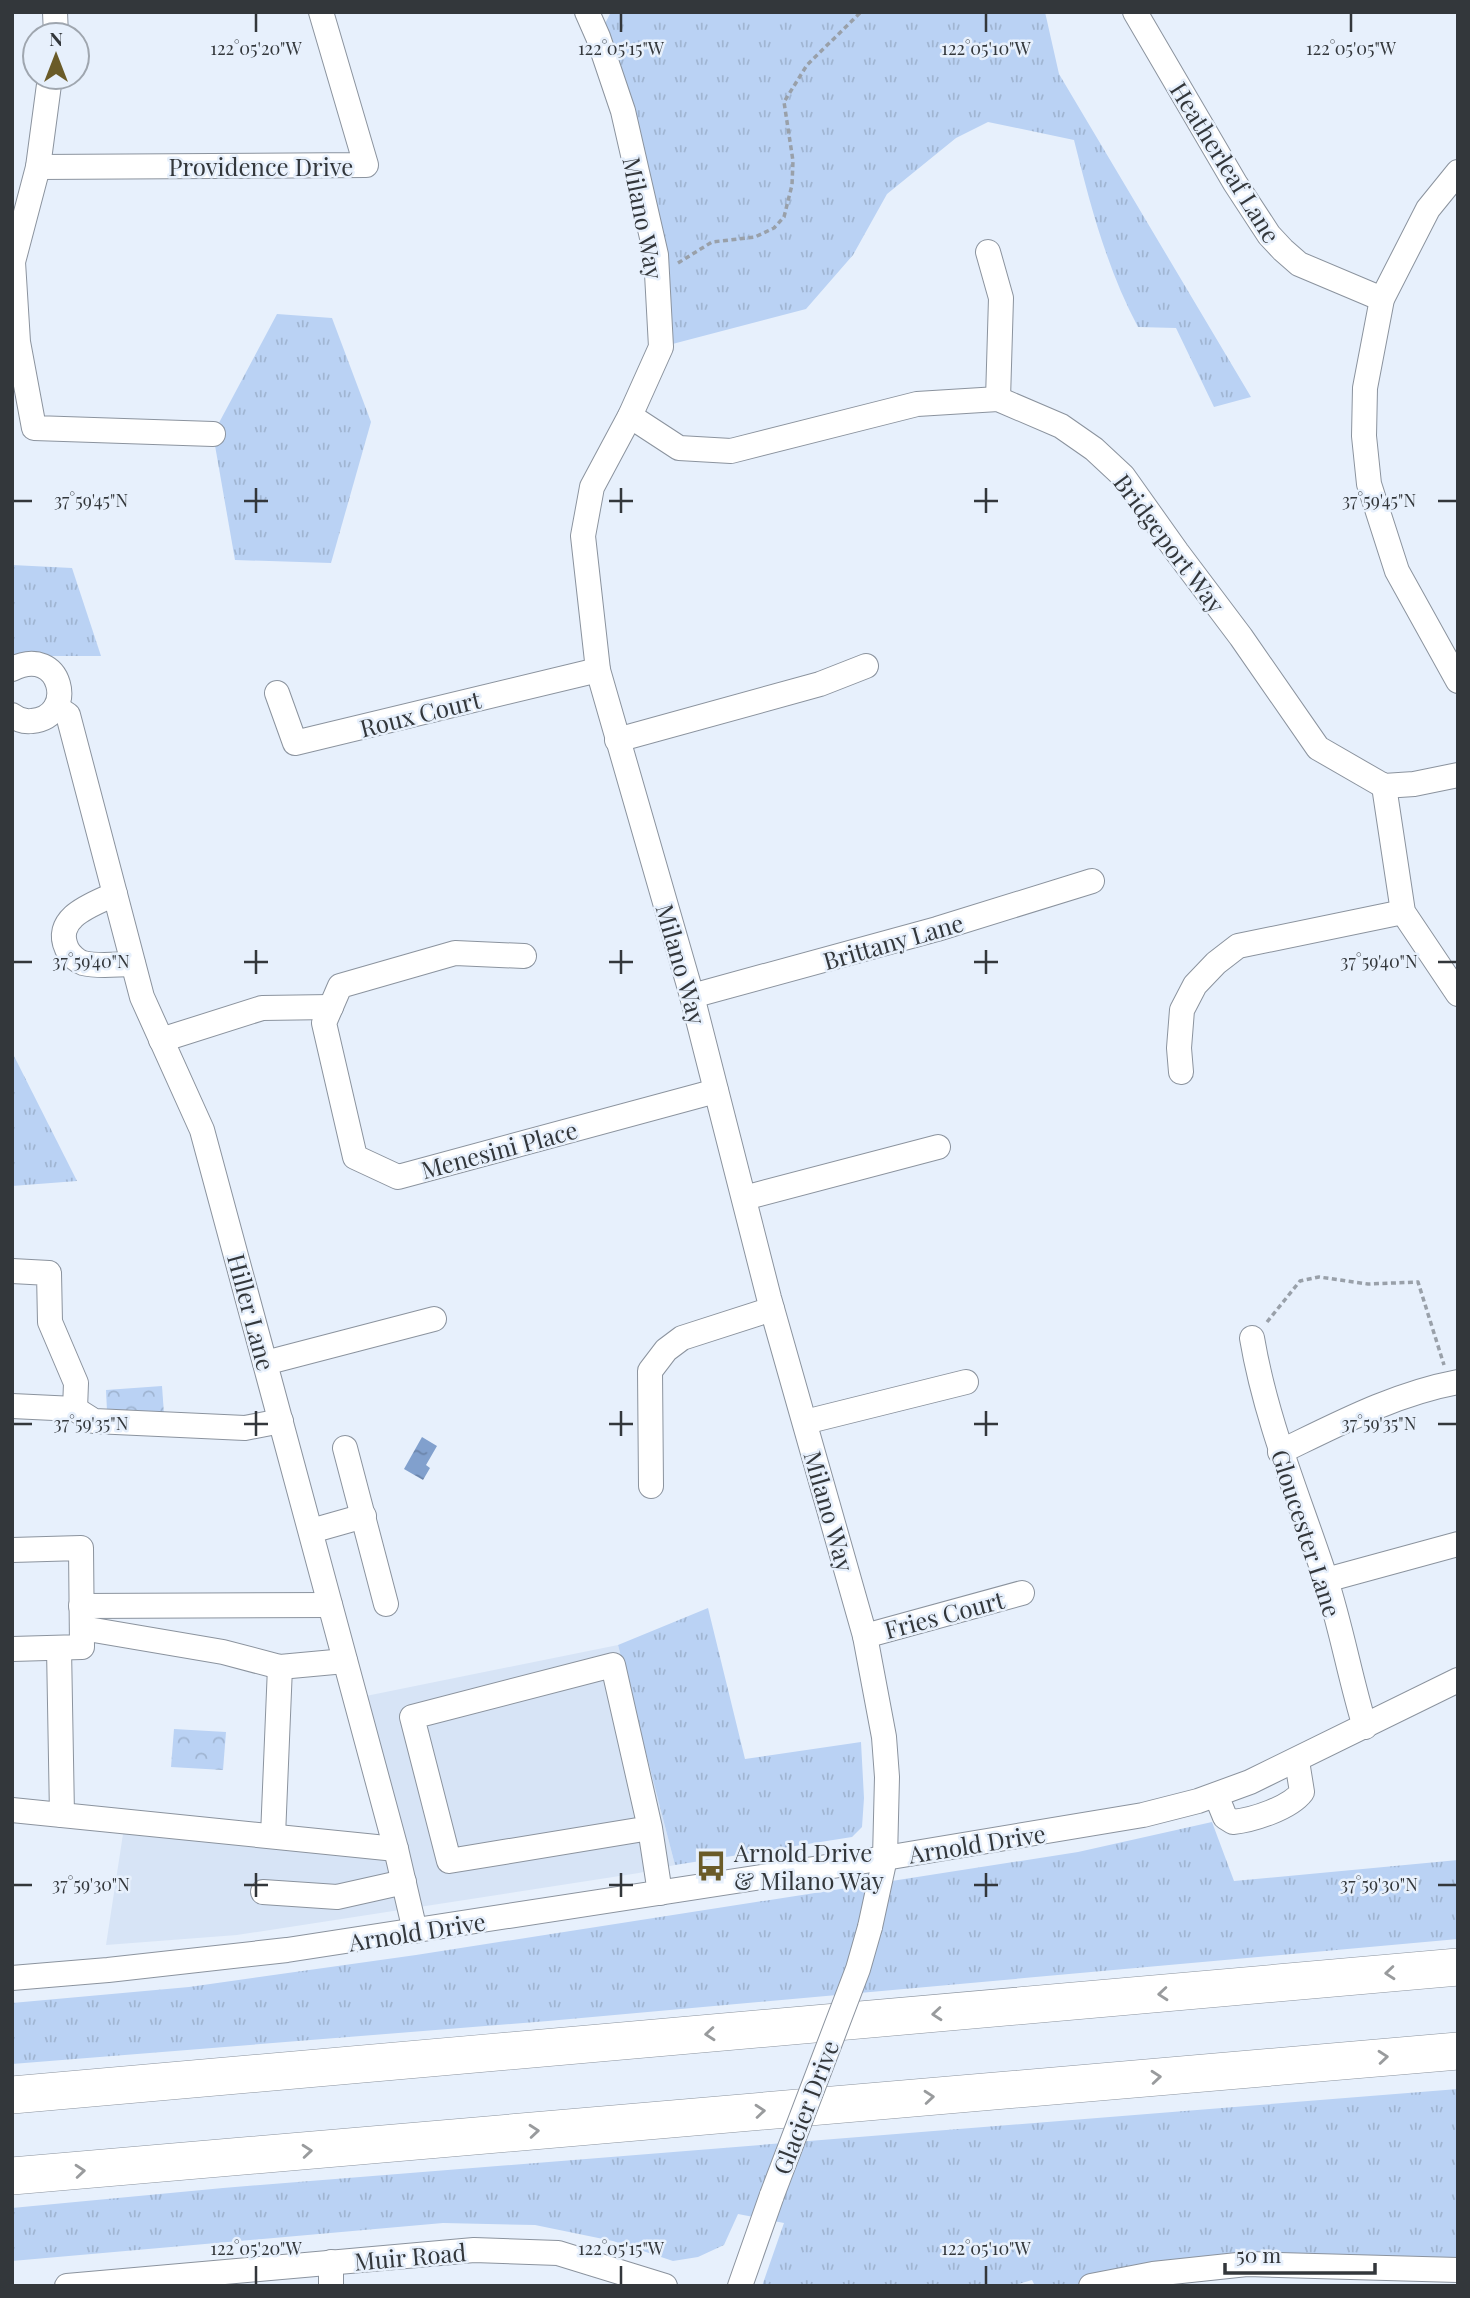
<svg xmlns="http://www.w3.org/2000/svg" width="1470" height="2298" font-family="'Playfair Display',serif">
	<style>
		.built { fill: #d7e4f6 }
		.grass { fill: url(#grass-tufts) }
		.park { fill: url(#park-crowns) }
		.water { fill: url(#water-ripples) }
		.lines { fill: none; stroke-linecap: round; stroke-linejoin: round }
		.minor-casing { stroke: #8b939e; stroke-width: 26 }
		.highway-casing { stroke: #8b939e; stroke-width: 38 }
		.path { stroke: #99a0a9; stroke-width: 3.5; stroke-dasharray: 5 3.5; stroke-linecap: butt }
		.minor { stroke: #fff; stroke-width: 24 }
		.highway { stroke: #fff; stroke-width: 37 }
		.minor-bridge-casing { stroke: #8b939e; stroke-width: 26; stroke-linecap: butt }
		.minor-bridge { stroke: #fff; stroke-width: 24 }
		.oneway { stroke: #999b9d }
		.ticks { fill: none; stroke: #33373b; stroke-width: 2.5 }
		.labels { text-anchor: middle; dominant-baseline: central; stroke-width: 5; stroke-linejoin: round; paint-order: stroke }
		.street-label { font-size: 24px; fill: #33373b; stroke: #e7f0fc }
		.poi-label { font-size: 24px; fill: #33373b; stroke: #e7f0fc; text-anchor: start }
		.ticks-label { font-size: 18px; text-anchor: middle; fill: #33373b; stroke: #e7f0fc; stroke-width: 5; stroke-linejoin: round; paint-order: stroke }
	</style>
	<defs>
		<pattern id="grass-tufts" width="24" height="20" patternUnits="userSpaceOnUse" patternTransform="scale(1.75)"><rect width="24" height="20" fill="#bad2f4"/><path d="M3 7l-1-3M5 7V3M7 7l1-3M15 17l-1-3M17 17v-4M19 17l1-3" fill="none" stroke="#a0b5d2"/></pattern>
		<pattern id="park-crowns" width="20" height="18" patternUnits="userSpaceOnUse" patternTransform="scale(1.75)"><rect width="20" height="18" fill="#bad2f4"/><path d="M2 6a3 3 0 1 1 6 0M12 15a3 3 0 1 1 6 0" fill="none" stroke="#a0b5d2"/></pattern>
		<pattern id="water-ripples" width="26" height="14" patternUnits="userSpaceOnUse" patternTransform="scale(1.75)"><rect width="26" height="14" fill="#81a0cd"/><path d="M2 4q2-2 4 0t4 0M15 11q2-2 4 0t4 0" fill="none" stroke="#6a83a8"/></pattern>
	</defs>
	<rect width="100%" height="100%" fill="#e7f0fc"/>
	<!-- built -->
	<path class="built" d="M618,1645L675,1865L639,1873L237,1935L106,1945L125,1821L396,1849L356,1698Z"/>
	<!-- grass -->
	<g class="grass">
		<path d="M611,12H1045L1059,74L1251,397L1214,407L1176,328L1138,327C1107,269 1090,204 1074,140L988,122L956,138L887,194L853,255L806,309L661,347L656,255L598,37Z"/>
		<path d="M277,314L332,318L371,422L331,563L235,560L213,434Z"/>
		<path d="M12,565L72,568L101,656H12Z"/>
		<path d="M12,1052L77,1181L12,1186Z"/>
		<path d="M708,1608L745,1759L861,1742L864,1798L862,1827L852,1837L675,1865L618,1645Z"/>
		<path d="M1212,1822L1234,1881L1458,1860V1939L548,2021L12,2064V2003L189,1987L416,1955L1078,1852Z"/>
		<path d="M1458,2089V2270L1373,2267L1091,2286H1035L1032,2280L1012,2286H762L784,2223L738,2214L724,2245L698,2257L673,2261L613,2241L535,2225L443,2223L12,2261V2208L223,2188Z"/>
	</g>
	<!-- park -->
	<g class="park">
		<path d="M162,1386L164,1414L107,1411L106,1390Z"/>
		<path d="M174,1729L226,1732L223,1770L171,1767Z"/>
	</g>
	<!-- water -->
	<path class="water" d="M422,1437L437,1446L426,1465L430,1468L423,1480L404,1469Z"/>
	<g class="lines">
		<!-- minor casing -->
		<g class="minor-casing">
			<g id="minor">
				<path d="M55,12L56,35"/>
				<path d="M587,12L598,37L623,111L656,255L661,347L630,416L592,487L583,536L598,670L692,996L769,1298L865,1636L884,1737L887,1777L885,1858L870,1927"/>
				<path d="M1135,12L1235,183L1269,235L1283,250L1299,264L1382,299"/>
				<path d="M50,77L38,167L13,262L18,342L34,428L213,434"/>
				<path d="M38,167L366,165L321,12"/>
				<path d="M1458,172L1428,209L1382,299L1365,388L1364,436L1369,484L1397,571L1458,681"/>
				<path d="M988,252L1001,298L998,399"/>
				<path d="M630,416L679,448L731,451L917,404L998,399L1061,426L1094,449L1123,476L1177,552L1241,637L1318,748L1384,786L1414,784L1458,775"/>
				<path d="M12,669C62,644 78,717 32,721C25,722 18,720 12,715"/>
				<path d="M277,693L295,743L598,670"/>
				<path d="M56,707L68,715L142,997L202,1130L396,1849L415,1931"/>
				<path d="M617,740L820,684L866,666"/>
				<path d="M1384,786L1403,912L1458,994"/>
				<path d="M115,894C94,904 52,917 67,949C70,955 77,961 83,963C99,967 117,964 133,964"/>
				<path d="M524,956L455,953L340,986L324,1023L355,1157L398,1177L716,1091"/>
				<path d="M692,996L937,929L1092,881"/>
				<path d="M161,1040L262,1008L331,1007"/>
				<path d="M1181,1072L1179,1048L1182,1010L1195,985L1216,963L1238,946L1403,912"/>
				<path d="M744,1198L938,1147"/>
				<path d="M12,1271L49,1273L50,1322L76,1383L75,1409"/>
				<path d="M1252,1338C1266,1421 1299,1498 1325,1577C1341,1626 1350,1678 1365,1727"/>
				<path d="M265,1363L434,1319"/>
				<path d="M12,1406L75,1409L94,1421L245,1428L281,1421"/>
				<path d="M805,1422L966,1382"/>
				<path d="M345,1448L386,1604"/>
				<path d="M1280,1452C1338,1424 1394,1394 1458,1382"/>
				<path d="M651,1486L650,1371L666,1350L682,1338L772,1309"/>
				<path d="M311,1531L364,1516"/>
				<path d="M12,1550L81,1548L82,1647L12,1649"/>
				<path d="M1326,1580L1458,1544"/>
				<path d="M81,1606L330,1605"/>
				<path d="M82,1628L223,1652L280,1667L345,1661"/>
				<path d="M865,1636L1022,1593"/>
				<path d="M59,1648L62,1815"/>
				<path d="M1216,1795L1225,1817L1233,1822C1253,1820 1290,1808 1302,1792L1297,1761"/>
				<path d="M12,1810L396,1849"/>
				<path d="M650,1828L449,1861L412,1717L613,1665L650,1828L660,1893"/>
				<path d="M273,1836L280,1667"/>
				<path d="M263,1892L337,1897L404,1882"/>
				<path d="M12,1978L108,1970L287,1950L885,1858L1143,1815L1198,1801L1250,1782L1458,1680"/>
				<path d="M67,2286L474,2250L558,2253L665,2286"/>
				<path d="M331,2286V2262"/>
				<path d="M740,2286L772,2195"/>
				<path d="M1091,2286L1153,2274L1247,2264L1458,2270"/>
			</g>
		</g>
		<!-- highway casing -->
		<g class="highway-casing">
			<g id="highway">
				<path d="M12,2095L1458,1967"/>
				<path d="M12,2176L1458,2051"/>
			</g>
		</g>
		<!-- path -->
		<g class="path">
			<path d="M678,263L712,242L755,237L774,228L784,217L792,185L793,161L784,102L807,65L861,12"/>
			<path d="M1267,1322L1300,1281L1319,1277L1368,1284L1418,1282L1444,1365"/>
		</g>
		<!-- minor -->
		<use href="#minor" class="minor"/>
		<!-- highway -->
		<use href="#highway" class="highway"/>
		<!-- minor-bridge casing -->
		<g class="minor-bridge-casing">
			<path id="minor-bridge" d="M772,2195L858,1969L870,1927"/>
		</g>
		<!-- minor-bridge -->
		<use href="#minor-bridge" class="minor-bridge"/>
	</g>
	<!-- one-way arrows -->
	<defs><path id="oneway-chevron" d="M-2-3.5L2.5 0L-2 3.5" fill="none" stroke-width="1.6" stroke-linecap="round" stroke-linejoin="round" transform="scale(1.75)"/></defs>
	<g class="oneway">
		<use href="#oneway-chevron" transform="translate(1390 1973) rotate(175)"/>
		<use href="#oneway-chevron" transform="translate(1163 1994) rotate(175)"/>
		<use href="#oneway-chevron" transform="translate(937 2014) rotate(175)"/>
		<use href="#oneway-chevron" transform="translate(710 2034) rotate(175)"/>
		<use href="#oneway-chevron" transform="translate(1383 2057) rotate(-5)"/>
		<use href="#oneway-chevron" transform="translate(1156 2077) rotate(-5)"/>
		<use href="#oneway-chevron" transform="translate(929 2097) rotate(-5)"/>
		<use href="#oneway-chevron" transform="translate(760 2111) rotate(-5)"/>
		<use href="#oneway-chevron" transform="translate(534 2131) rotate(-5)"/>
		<use href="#oneway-chevron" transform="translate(307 2151) rotate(-5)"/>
		<use href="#oneway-chevron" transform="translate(80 2171) rotate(-5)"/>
	</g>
	<!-- ticks -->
	<path class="ticks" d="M256,14V32M621,14V32M986,14V32M1351,14V32M256,488V513M621,488V513M986,488V513M14,501H32M244,501H268M609,501H633M974,501H998M1438,501H1456M256,950V974M621,950V974M986,950V974M14,962H32M244,962H268M609,962H633M974,962H998M1438,962H1456M256,1411V1436M621,1411V1436M986,1411V1436M14,1424H32M244,1424H268M609,1424H633M974,1424H998M1438,1424H1456M256,1873V1897M621,1873V1897M986,1873V1897M14,1885H32M244,1885H268M609,1885H633M974,1885H998M1438,1885H1456M256,2266V2284M621,2266V2284M986,2266V2284"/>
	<!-- icons -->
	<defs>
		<g id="bus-bare" transform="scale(2.415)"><path d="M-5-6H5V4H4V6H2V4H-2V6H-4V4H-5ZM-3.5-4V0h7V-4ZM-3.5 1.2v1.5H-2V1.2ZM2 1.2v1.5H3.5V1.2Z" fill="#6a5b28" stroke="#e7f0fc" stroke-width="2.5" paint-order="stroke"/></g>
	</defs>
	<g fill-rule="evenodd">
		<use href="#bus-bare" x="711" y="1866"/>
	</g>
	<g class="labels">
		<!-- street labels -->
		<g class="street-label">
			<text transform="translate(1226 162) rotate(58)">Heatherleaf Lane</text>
			<text x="261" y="166">Providence Drive</text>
			<text transform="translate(644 218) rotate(79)">Milano Way</text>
			<text transform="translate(1170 543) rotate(53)">Bridgeport Way</text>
			<text transform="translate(420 713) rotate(-14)">Roux Court</text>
			<text transform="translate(893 941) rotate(-16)">Brittany Lane</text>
			<text transform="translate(682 964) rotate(74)">Milano Way</text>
			<text transform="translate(499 1149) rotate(-15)">Menesini Place</text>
			<text transform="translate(252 1312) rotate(75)">Hiller Lane</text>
			<text transform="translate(830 1511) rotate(74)">Milano Way</text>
			<text transform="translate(1307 1533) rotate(72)">Gloucester Lane</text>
			<text transform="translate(944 1614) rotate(-15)">Fries Court</text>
			<text transform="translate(977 1843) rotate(-9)">Arnold Drive</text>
			<text transform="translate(417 1931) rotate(-9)">Arnold Drive</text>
			<text transform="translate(805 2107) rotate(-69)">Glacier Drive</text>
			<text transform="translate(410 2256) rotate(-5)">Muir Road</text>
		</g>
		<!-- poi labels -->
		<g class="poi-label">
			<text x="734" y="1852">Arnold Drive<tspan x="734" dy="28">&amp; Milano Way</tspan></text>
		</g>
	</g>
	<g class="ticks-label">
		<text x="256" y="55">122°05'20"W</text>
		<text x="621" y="55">122°05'15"W</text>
		<text x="986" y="55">122°05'10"W</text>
		<text x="1351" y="55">122°05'05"W</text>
		<text x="91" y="507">37°59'45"N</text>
		<text x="1379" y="507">37°59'45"N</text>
		<text x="91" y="968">37°59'40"N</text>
		<text x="1379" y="968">37°59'40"N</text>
		<text x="91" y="1430">37°59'35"N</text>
		<text x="1379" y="1430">37°59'35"N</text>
		<text x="91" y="1891">37°59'30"N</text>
		<text x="1379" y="1891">37°59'30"N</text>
		<text x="256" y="2255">122°05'20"W</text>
		<text x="621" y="2255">122°05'15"W</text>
		<text x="986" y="2255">122°05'10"W</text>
	</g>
	<!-- border -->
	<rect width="1470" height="2298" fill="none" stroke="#33373b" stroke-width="28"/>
	<!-- north arrow -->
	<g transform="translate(56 56)"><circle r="33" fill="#e7f0fc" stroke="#9fa6af" stroke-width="2"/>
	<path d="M0-5L12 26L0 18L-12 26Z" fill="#6a5b28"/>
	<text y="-10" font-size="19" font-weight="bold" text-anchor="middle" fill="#33373b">N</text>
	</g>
	<!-- scale -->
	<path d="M1225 2263v10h150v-10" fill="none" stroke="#33373b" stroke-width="3.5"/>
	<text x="1236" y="2263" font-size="21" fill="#33373b" stroke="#e7f0fc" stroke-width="5" paint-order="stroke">50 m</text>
</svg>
